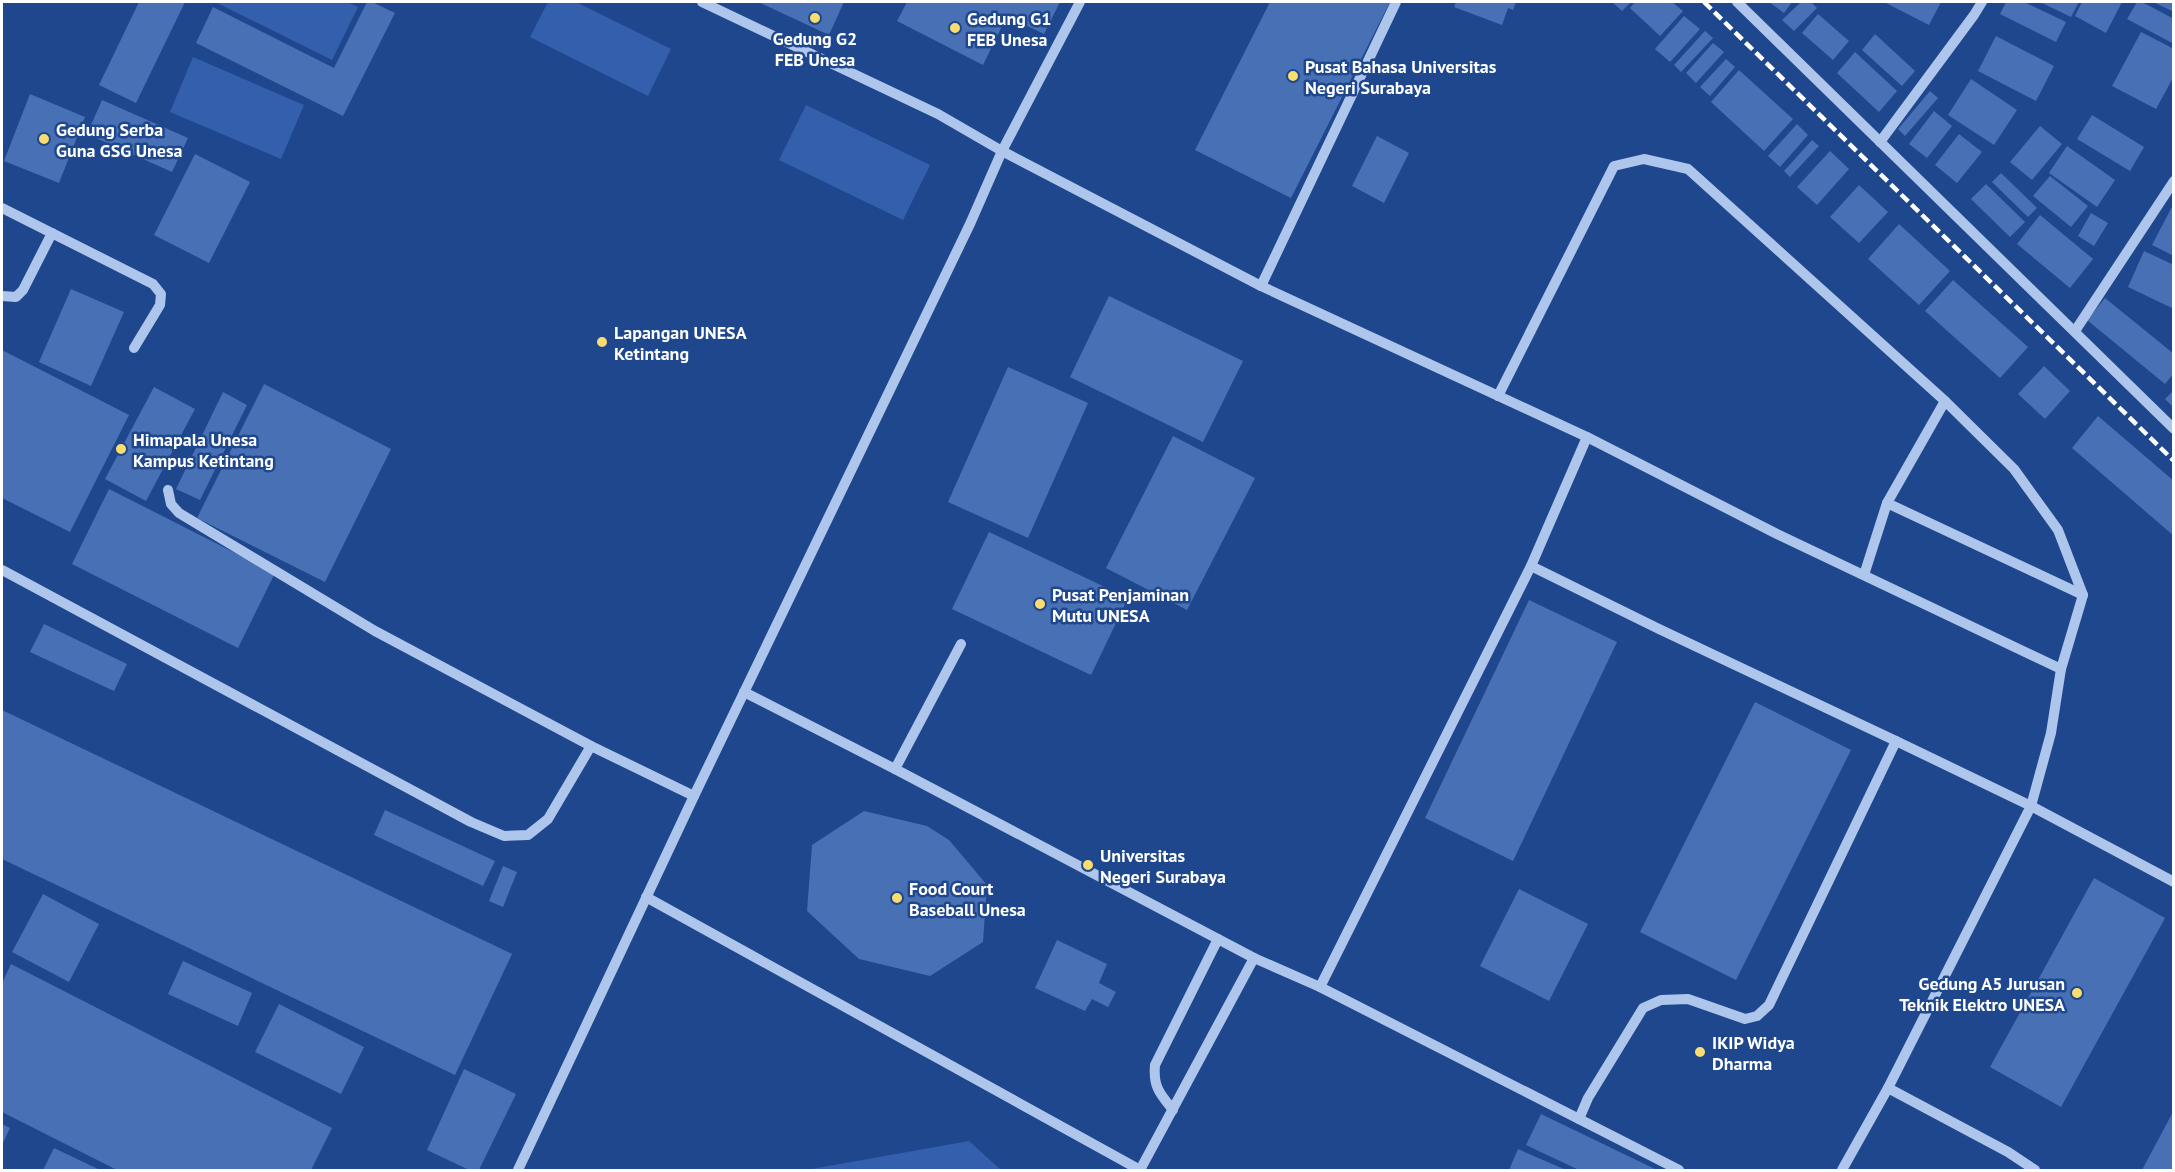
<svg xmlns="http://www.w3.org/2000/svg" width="2175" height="1172" font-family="'PT Sans',sans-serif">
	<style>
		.green { fill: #335fac }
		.building { fill: #4870b5 }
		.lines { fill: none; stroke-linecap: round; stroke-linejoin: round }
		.minor { stroke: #aec5ec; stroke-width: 10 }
		.rail { stroke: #fff; stroke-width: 4.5; stroke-dasharray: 10 4.5; stroke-linecap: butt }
		.poi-dot { fill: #fadd6f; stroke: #1f478e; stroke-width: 2 }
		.labels { text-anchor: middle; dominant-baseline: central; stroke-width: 5; stroke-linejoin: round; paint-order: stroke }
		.poi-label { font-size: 18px; font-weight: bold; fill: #fff; stroke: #1f478e; text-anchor: start }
	</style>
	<rect width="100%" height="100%" fill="#1f478e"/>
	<!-- green -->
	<g class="green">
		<path d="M215,2H347L358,7L332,60Z"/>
		<path d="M548,2H576L671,49L648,96L530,37Z"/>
		<path d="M193,57L304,105L281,159L170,112Z"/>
		<path d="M806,105L930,165L903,220L779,160Z"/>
		<path d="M969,1141L1001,1170H806Z"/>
	</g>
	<!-- building -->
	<g class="building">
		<path d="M139,2H185L136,103L99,85Z"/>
		<path d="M367,2H372L395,13L343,116L196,43L213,7L334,68Z"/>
		<path d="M758,2H844L829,35Z"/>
		<path d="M907,2H1060L1044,34L1007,16L983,65L897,21Z"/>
		<path d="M1270,2H1390L1291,198L1195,150Z"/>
		<path d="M1456,2H1516L1513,10L1508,8L1502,25L1454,7Z"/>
		<path d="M1612,2H1631L1622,11Z"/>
		<path d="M1635,2H1672L1683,11L1660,36L1630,8Z"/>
		<path d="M1769,2H1792L1784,13Z"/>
		<path d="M1801,2H1811L1817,8L1794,31L1782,20Z"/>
		<path d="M1884,2H1941L1929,25Z"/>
		<path d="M2006,2H2024L2066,22L2056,42L2000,14Z"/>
		<path d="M2040,2H2079L2071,17Z"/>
		<path d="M2082,2H2122L2106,33L2075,16Z"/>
		<path d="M2137,2H2142L2174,19V44L2127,19Z"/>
		<path d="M2153,2H2174V12Z"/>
		<path d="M1818,14L1849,41L1833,60L1802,33Z"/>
		<path d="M1684,16L1700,29L1670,62L1655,49Z"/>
		<path d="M1705,31L1713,38L1681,72L1674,65Z"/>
		<path d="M2141,32L2174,49V76L2156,109L2112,86Z"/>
		<path d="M1875,34L1915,71L1902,86L1862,50Z"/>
		<path d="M1996,36L2054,66L2036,101L1978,71Z"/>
		<path d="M1713,43L1724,52L1696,83L1686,73Z"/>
		<path d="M1855,52L1897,91L1879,112L1837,73Z"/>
		<path d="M1726,59L1735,67L1710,96L1700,87Z"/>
		<path d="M1739,70L1793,119L1764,151L1711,102Z"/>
		<path d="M1971,79L2017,110L1994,145L1948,115Z"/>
		<path d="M1930,91L1938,98L1905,136L1898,129Z"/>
		<path d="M30,94L85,117L59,183L4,161Z"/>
		<path d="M102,100L188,138L172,172L87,134Z"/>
		<path d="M1934,111L1952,126L1927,158L1909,144Z"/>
		<path d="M2092,115L2144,147L2130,171L2077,139Z"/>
		<path d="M1797,124L1808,135L1780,167L1768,156Z"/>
		<path d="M2040,126L2062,144L2032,180L2010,162Z"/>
		<path d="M1959,134L1982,152L1957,183L1935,165Z"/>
		<path d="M1377,136L1409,153L1384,203L1352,186Z"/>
		<path d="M1812,140L1819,146L1790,177L1784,171Z"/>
		<path d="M2067,146L2115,180L2097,207L2049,173Z"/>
		<path d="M1830,151L1849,169L1817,205L1797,187Z"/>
		<path d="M195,154L250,182L209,263L154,235Z"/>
		<path d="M2001,173L2037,208L2028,217L1992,182Z"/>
		<path d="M2050,176L2088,206L2071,227L2033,196Z"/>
		<path d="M1986,184L2025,222L2010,237L1971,199Z"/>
		<path d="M1859,185L1888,212L1859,243L1830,217Z"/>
		<path d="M2174,203V256L2152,245Z"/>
		<path d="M2091,213L2108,223L2094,246L2078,236Z"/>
		<path d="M2040,215L2093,259L2070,288L2017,244Z"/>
		<path d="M1899,224L1950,271L1919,305L1868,259Z"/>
		<path d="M2144,251L2174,265V309L2128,287Z"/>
		<path d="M1953,280L2028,347L2000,378L1925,311Z"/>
		<path d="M71,289L124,312L91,386L39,362Z"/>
		<path d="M1109,296L1243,361L1203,442L1070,377Z"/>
		<path d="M2105,298L2174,354V373L2165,384L2087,320Z"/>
		<path d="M2,350L129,415L70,532L2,498Z"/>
		<path d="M2044,366L2070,391L2045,419L2018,394Z"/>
		<path d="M1008,367L1088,403L1028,538L948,502Z"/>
		<path d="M264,384L391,449L325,582L197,518Z"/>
		<path d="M154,387L195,409L146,501L105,479Z"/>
		<path d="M2174,390V408L2165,399Z"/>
		<path d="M223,392L247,405L200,500L176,489Z"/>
		<path d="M2098,416L2174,481V536L2072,448Z"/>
		<path d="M1173,436L1255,478L1187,610L1106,568Z"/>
		<path d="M109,489L275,573L238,648L72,564Z"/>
		<path d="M989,532L1128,598L1091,675L952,609Z"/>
		<path d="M1529,600L1617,642L1513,861L1425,818Z"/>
		<path d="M44,624L127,664L114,691L30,652Z"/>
		<path d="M1755,702L1851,750L1736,980L1640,932Z"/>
		<path d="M2,710L512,954L455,1075L2,859Z"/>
		<path d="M385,810L495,861L483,886L374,835Z"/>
		<path d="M864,811L927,826L949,840L987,885L983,942L930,976L859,959L807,911L812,845Z"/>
		<path d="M503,866L517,872L503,907L489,901Z"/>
		<path d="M2094,878L2165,918L2061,1107L1990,1067Z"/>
		<path d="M1519,889L1588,924L1549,1001L1480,966Z"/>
		<path d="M43,894L99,924L69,982L12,952Z"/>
		<path d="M1057,940L1107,964L1099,983L1116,992L1108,1007L1092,999L1085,1011L1035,988Z"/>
		<path d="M183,961L252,993L238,1026L168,994Z"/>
		<path d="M11,964L332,1128L311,1170H117L2,1112V983Z"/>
		<path d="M279,1004L364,1047L341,1094L255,1052Z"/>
		<path d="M464,1069L516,1094L479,1170H469L427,1150Z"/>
		<path d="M2174,1110V1170H2142Z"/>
		<path d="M1541,1114L1657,1170H1579L1526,1145Z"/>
		<path d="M2,1124L10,1128L2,1145Z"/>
		<path d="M54,1148L100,1170H43Z"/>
		<path d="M1518,1149L1566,1170H1509Z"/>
	</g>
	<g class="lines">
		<!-- minor -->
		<g class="minor">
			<path d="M702,2L938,114L1002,151L1261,286L1587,437L1777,534L2061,669L2051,733L2031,806L1888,1088L1842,1170"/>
			<path d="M1737,2L2174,429"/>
			<path d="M1880,142L1974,15L1982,2"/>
			<path d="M2,208L153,284L161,294L160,305L134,348"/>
			<path d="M1261,286L1396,2"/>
			<path d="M2,296L16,297L23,290L52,233"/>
			<path d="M2075,331L2174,181"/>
			<path d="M1498,396L1614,166L1644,159L1688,169L1945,401L2014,469L2058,530L2083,595L2061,669"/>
			<path d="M168,490L171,504L179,513L375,631L591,746L694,796"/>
			<path d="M1887,503L2083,595"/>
			<path d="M2,570L471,822L504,836L528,835L548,819L591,746"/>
			<path d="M1864,575L1887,503L1945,401"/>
			<path d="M961,644L895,769L1254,958L1320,987L1579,1119L1588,1098L1643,1008L1661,1000L1688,999L1745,1019L1757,1016L1769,1005L1896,741L1659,629L1531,566L1587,437"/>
			<path d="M744,692L895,769"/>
			<path d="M1896,741L2031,806L2174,882"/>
			<path d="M646,897L1140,1170"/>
			<path d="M1320,987L1531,566"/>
			<path d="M1888,1088L2008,1152L2035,1170"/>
			<path d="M1173,1110C1160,1094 1153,1087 1155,1065L1218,939"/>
			<path d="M1579,1119L1679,1170"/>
			<path d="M518,1170L694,796L970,224L1002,151L1080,2"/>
			<path d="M1140,1170L1254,958"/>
		</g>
		<!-- rail -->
		<path class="rail" d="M1704,2L2174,461"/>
	</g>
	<!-- markers -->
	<g class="poi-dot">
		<circle cx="815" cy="18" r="6"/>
		<circle cx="955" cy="28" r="6"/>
		<circle cx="1293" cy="76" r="6"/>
		<circle cx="44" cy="139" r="6"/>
		<circle cx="602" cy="342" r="6"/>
		<circle cx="121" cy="449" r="6"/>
		<circle cx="1040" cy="604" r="6"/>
		<circle cx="1088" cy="865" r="6"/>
		<circle cx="897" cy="898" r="6"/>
		<circle cx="2077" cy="993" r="6"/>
		<circle cx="1700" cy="1052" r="6"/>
	</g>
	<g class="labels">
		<!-- poi labels -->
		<g class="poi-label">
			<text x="967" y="18">Gedung G1<tspan x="967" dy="21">FEB Unesa</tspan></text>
			<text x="815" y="38" text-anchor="middle">Gedung G2<tspan x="815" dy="21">FEB Unesa</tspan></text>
			<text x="1305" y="66">Pusat Bahasa Universitas<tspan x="1305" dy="21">Negeri Surabaya</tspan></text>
			<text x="56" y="129">Gedung Serba<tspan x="56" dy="21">Guna GSG Unesa</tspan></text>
			<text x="614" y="332">Lapangan UNESA<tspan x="614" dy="21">Ketintang</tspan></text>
			<text x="133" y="439">Himapala Unesa<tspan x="133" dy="21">Kampus Ketintang</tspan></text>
			<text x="1052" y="594">Pusat Penjaminan<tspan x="1052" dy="21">Mutu UNESA</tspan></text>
			<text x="1100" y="855">Universitas<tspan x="1100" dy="21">Negeri Surabaya</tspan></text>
			<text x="909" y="888">Food Court<tspan x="909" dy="21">Baseball Unesa</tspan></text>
			<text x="2065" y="983" text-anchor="end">Gedung A5 Jurusan<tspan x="2065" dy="21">Teknik Elektro UNESA</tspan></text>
			<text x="1712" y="1042">IKIP Widya<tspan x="1712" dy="21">Dharma</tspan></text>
		</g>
	</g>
	<!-- border -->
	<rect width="2175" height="1172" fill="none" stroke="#ffffff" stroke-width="6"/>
</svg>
